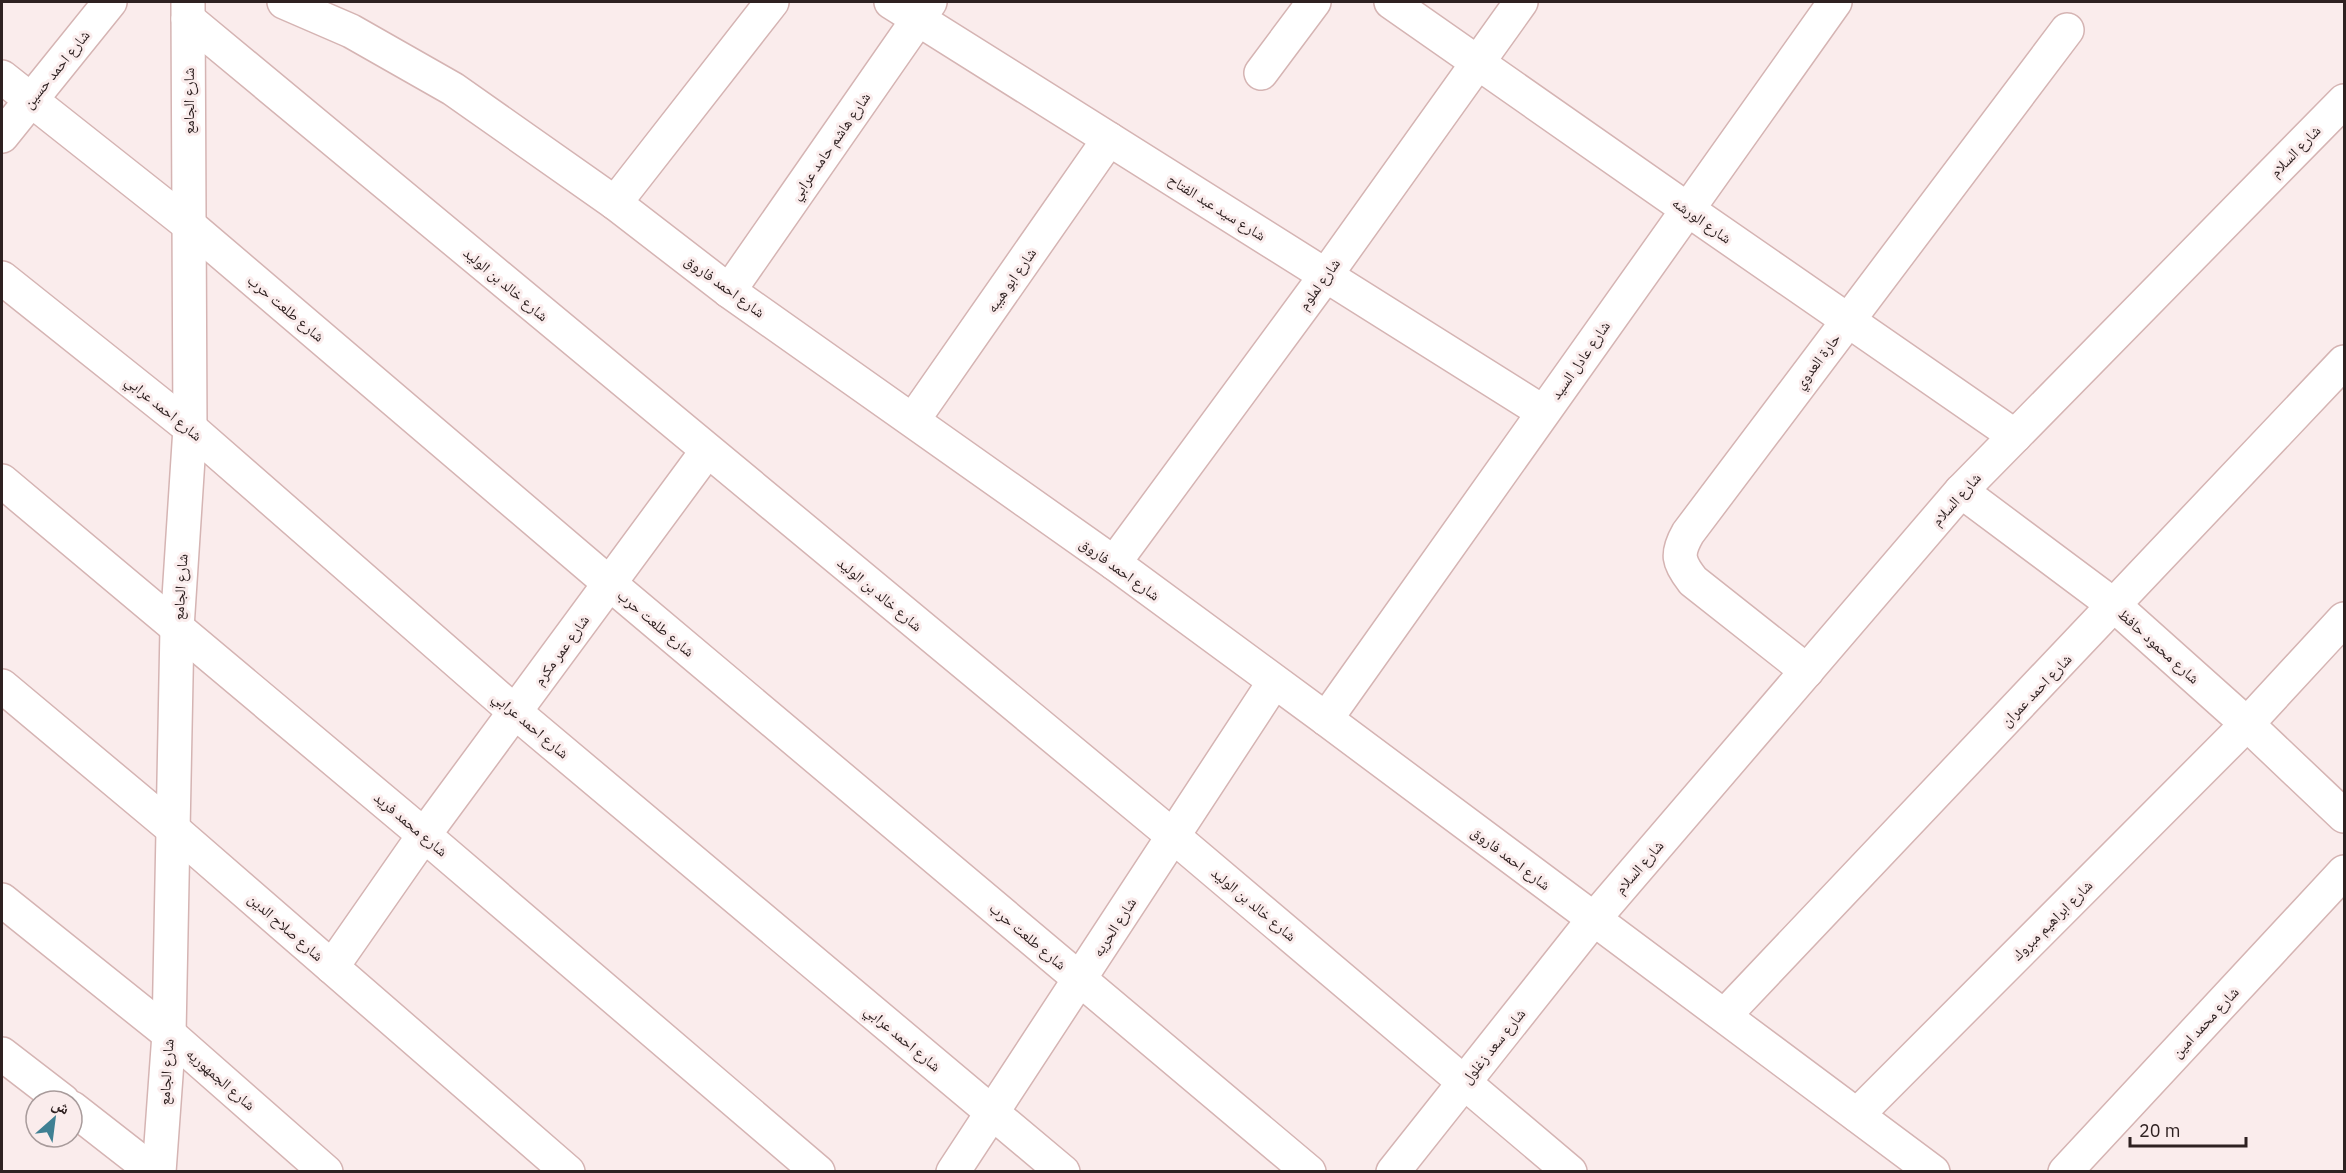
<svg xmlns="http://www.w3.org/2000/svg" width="2346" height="1173" font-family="'IBM Plex Sans','Noto Naskh Arabic',sans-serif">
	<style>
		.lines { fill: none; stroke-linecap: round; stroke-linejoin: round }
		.street-casing { stroke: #d5b4b3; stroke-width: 36 }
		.street { stroke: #fff; stroke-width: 33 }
		.labels { text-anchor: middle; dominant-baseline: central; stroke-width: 6; stroke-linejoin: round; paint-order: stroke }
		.street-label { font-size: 15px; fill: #2e2121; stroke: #faecec }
	</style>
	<rect width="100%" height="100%" fill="#faecec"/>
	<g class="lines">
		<!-- street casing -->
		<g class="street-casing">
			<g id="street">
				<path d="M284,2L351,31L453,89L615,203L729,291L1114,563L1326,719L1933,1172"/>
				<path d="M891,2L1543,412"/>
				<path d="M1391,2L1687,209L2015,436"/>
				<path d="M188,19L1173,836L1570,1172"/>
				<path d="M1261,73L1314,2"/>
				<path d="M2,77L189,225L609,583L1309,1172"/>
				<path d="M2,136L110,2"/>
				<path d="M615,203L772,2"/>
				<path d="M2,278L190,428L515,712L1063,1172"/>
				<path d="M729,291L930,2"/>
				<path d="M913,420L1109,139"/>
				<path d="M2,481L424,835L818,1172"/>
				<path d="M1961,491L2115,606L2247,724L2344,816"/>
				<path d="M1114,563L1326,275L1521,2"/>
				<path d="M1807,671L1693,581C1678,562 1676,554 1688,533L2067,30"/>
				<path d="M2,686L173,829L568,1172"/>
				<path d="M1326,719L1835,2"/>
				<path d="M2,900L169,1034L326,1172"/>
				<path d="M332,967L424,835L707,451"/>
				<path d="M1725,1015L2344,362"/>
				<path d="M2,1054L63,1101"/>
				<path d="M72,1108L154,1172"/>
				<path d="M1857,1115L2247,724L2344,619"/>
				<path d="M159,1172L169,1034L177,628L190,428L188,4"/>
				<path d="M953,1172L1274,682"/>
				<path d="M1393,1172L1593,920L1961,491L2344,101"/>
				<path d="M2065,1172L2344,872"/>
			</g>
		</g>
		<!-- street -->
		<use href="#street" class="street"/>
	</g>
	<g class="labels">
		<!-- street labels -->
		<g class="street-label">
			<text transform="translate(56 69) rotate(-51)">شارع احمد حسين</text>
			<text transform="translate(188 101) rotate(-90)">شارع الجامع</text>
			<text transform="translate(830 146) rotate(-55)">شارع هاشم حامد عرابي</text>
			<text transform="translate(2295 151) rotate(-46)">شارع السلام</text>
			<text transform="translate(1217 207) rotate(32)">شارع سيد عبد الفتاح</text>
			<text transform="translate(1702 220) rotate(35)">شارع الورشه</text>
			<text transform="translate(1011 280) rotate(-55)">شارع ابو هيبه</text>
			<text transform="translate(506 284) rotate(40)">شارع خالد بن الوليد</text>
			<text transform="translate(1319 284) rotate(-54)">شارع لملوم</text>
			<text transform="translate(725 286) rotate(36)">شارع احمد فاروق</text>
			<text transform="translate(286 308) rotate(40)">شارع طلعت حرب</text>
			<text transform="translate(1580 360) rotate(-55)">شارع عادل السيد</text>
			<text transform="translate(1817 361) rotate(-53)">حارة العدوي</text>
			<text transform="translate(164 408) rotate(39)">شارع احمد عرابي</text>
			<text transform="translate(1956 499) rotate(-48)">شارع السلام</text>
			<text transform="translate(1120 569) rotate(36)">شارع احمد فاروق</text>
			<text transform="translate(180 587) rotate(-86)">شارع الجامع</text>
			<text transform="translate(880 594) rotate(40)">شارع خالد بن الوليد</text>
			<text transform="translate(656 623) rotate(40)">شارع طلعت حرب</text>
			<text transform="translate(2159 646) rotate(42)">شارع محمود حافظ</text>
			<text transform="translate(561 650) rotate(-54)">شارع عمر مكرم</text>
			<text transform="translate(2036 690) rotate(-46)">شارع احمد عمران</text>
			<text transform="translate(531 725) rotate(40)">شارع احمد عرابي</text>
			<text transform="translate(411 824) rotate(40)">شارع محمد فريد</text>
			<text transform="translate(1511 858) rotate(37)">شارع احمد فاروق</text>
			<text transform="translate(1639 867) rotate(-49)">شارع السلام</text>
			<text transform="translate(1254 904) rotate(40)">شارع خالد بن الوليد</text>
			<text transform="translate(2052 920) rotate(-45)">شارع ابراهيم مبروك</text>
			<text transform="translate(286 927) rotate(41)">شارع صلاح الدين</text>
			<text transform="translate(1114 927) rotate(-57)">شارع الحريه</text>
			<text transform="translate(1028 936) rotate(40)">شارع طلعت حرب</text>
			<text transform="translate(2205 1022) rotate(-47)">شارع محمد امين</text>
			<text transform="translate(903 1038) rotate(40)">شارع احمد عرابي</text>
			<text transform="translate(1493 1046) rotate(-51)">شارع سعد زغلول</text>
			<text transform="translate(166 1072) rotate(-86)">شارع الجامع</text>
			<text transform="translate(221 1079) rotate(41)">شارع الجمهوريه</text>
		</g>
	</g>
	<!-- border -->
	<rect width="2346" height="1173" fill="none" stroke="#2e2121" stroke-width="6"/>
	<!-- north arrow -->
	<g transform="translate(54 1119) rotate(28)"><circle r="28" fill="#faecec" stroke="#a89b9b" stroke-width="1.5"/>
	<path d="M0-4.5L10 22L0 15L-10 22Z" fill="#3f8093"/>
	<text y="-9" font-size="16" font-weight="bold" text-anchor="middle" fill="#2e2121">ش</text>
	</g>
	<!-- scale -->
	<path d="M2130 1137v9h116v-9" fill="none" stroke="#2e2121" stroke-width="3"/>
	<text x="2139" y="1137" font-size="18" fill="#2e2121" stroke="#faecec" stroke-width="4.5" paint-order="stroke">20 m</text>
</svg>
